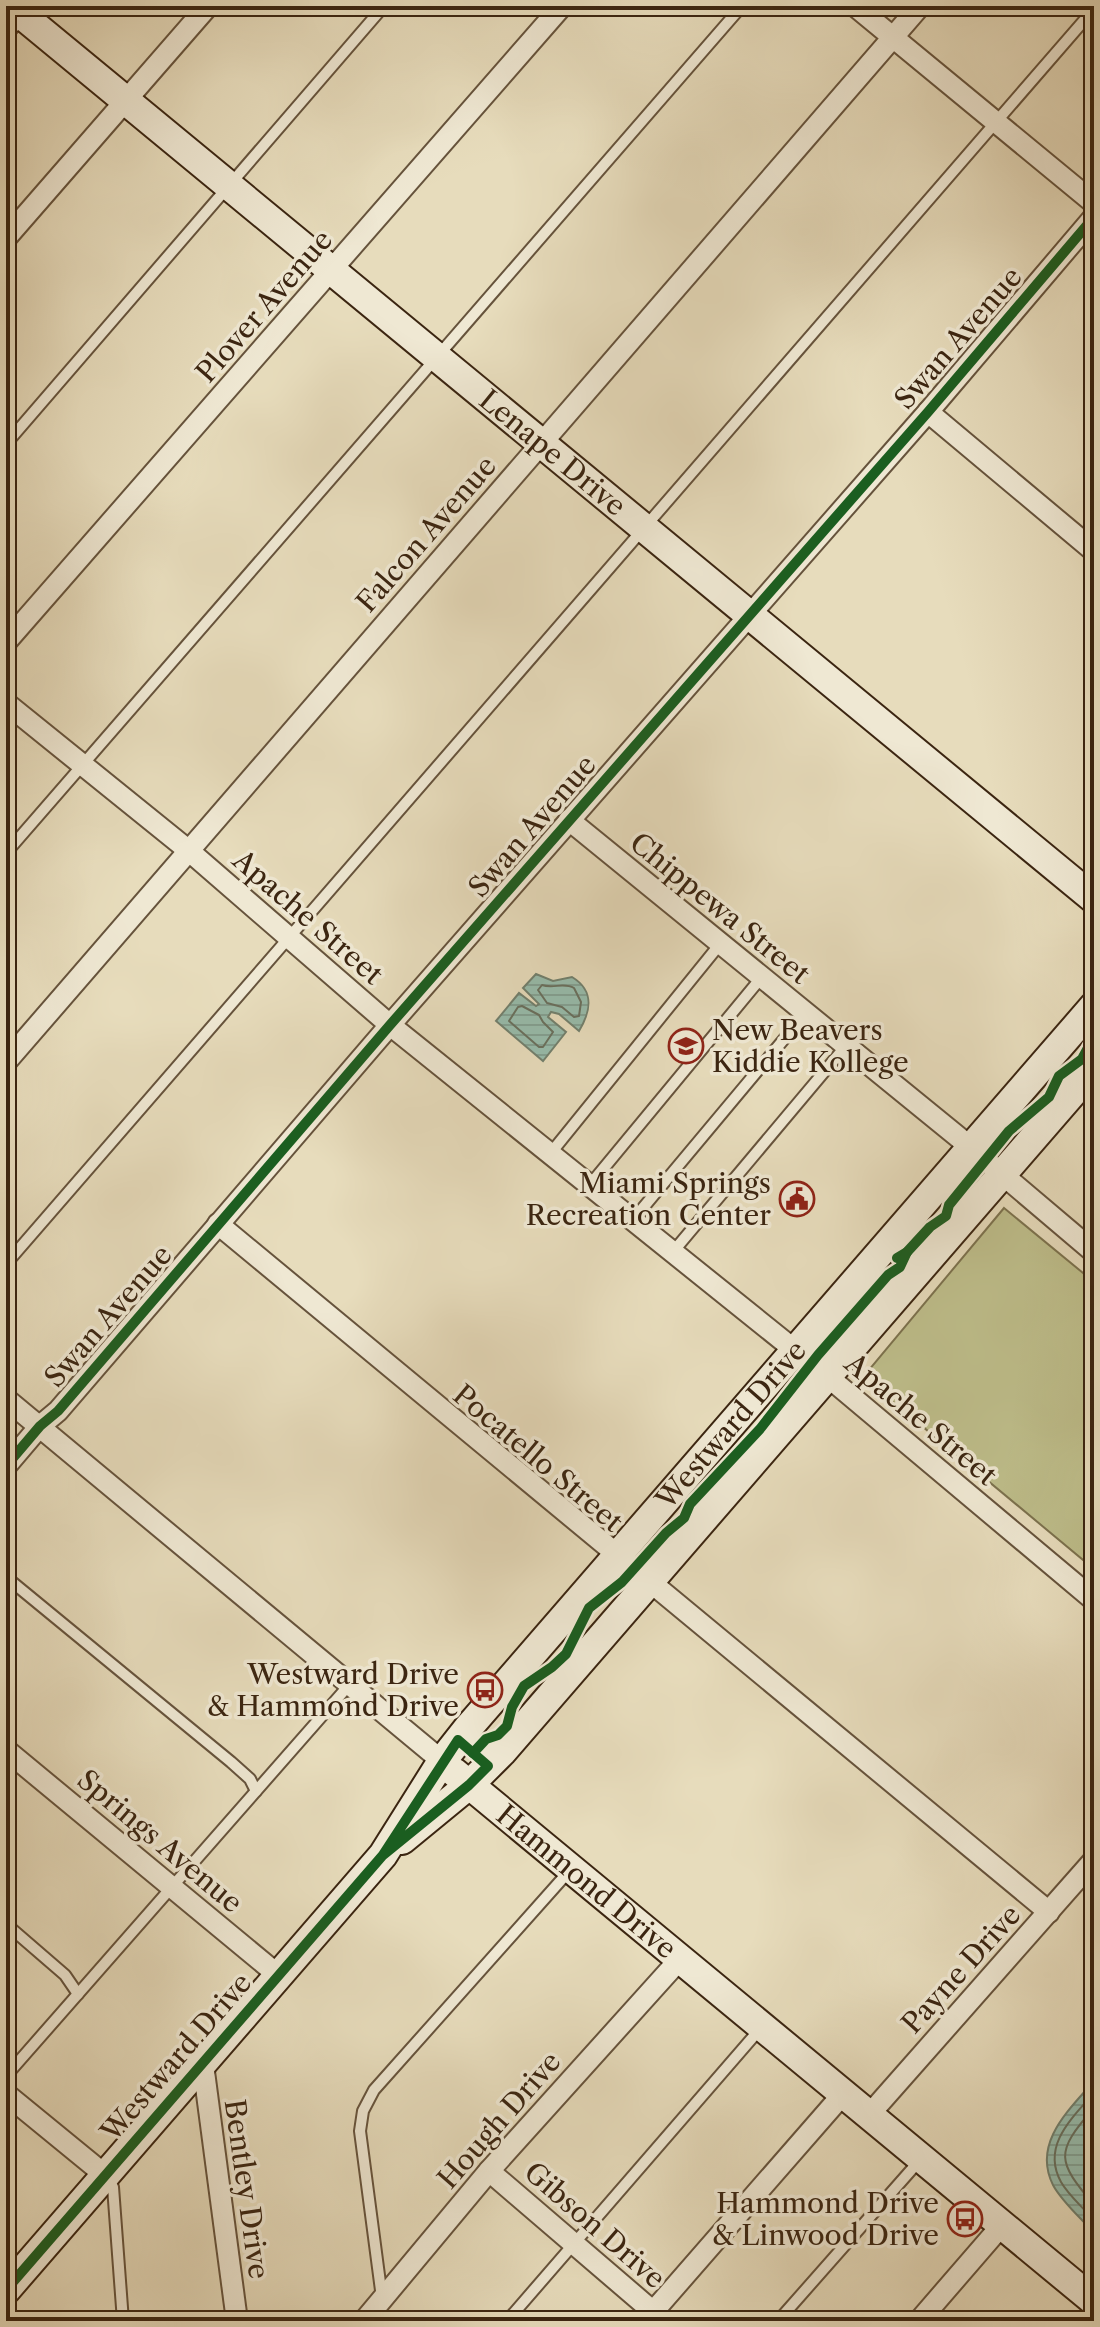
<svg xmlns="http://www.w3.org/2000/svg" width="1100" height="2327" font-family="'Libre Caslon Text',serif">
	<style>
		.green { fill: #bebe8b; stroke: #7c724e; stroke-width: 2 }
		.water { fill: url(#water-rules); stroke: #72806e; stroke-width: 2 }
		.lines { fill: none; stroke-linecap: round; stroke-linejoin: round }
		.shore { stroke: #69705e; stroke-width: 2 }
		.lane-casing { stroke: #66533c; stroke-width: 14 }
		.street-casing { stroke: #66533c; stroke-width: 24 }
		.secondary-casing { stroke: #3b2511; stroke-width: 32 }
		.lane { stroke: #efe8d3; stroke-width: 10 }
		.street { stroke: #efe8d3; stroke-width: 20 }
		.secondary { stroke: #efe8d3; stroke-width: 28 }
		.cycleway-casing { stroke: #efe8d3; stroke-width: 15 }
		.cycleway { stroke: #1b5e20; stroke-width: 10 }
		.labels { text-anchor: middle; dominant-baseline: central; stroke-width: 7; stroke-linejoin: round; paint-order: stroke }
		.street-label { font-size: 28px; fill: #3b2511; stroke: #efe8d3 }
		.poi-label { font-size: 28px; fill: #3b2511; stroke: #efe8d3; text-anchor: end }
	</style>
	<defs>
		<pattern id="water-rules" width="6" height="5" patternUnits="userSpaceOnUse" patternTransform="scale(2)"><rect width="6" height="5" fill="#97bcac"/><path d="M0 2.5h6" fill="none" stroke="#83a193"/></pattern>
	</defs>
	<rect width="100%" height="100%" fill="#e7dcbc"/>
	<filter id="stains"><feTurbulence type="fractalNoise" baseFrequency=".0025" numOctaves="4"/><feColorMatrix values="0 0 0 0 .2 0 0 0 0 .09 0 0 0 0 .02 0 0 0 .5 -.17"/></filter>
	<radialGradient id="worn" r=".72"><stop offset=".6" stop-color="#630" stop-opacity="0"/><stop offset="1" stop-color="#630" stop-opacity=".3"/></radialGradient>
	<!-- green -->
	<path class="green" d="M1004,1208L1094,1282V1569L863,1377Z"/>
	<!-- water -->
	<g class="water">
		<path d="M536,974L553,981L572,977C595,991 591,1011 579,1031L559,1014L551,1012L548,1017L566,1032L543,1061L496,1021L519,993L536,1006L539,1004L523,988Z"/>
		<path d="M1094,2081V2233C1081,2218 1062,2202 1053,2185C1032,2143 1069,2110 1094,2081Z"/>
	</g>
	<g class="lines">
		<!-- shore -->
		<g class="shore">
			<path d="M542,985C553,989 564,982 574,988L581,1002L579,1016L574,1017L562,1007L547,1003L538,990Z"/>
			<path d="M522,1006L539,1015L543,1022L553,1032L543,1047H539L509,1021L518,1007Z"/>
			<path d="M1094,2093C1072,2118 1041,2146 1061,2182C1069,2196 1084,2208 1094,2221"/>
			<path d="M1094,2108C1054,2153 1057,2161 1094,2205"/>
		</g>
		<!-- lane casing -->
		<g class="lane-casing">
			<g id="lane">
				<path d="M6,36L23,17"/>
				<path d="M6,444L384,6"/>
				<path d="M6,853L742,6"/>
				<path d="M550,1154L720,944"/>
				<path d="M589,1186L761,978"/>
				<path d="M632,1221L805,1014"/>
				<path d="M672,1253L845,1047"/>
				<path d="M6,1264L1094,9"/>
				<path d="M6,1577L231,1762L250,1779L256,1791"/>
				<path d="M6,1924L65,1975L78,1994"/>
				<path d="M6,2076L350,1684"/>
				<path d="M107,2177L113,2187L123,2321"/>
				<path d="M382,2298L360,2131L363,2111L374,2090L571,1869"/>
				<path d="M507,2321L760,2029"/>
				<path d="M778,2321L920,2160"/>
			</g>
		</g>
		<!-- street casing -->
		<g class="street-casing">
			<g id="street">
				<path d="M855,6L1094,203"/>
				<path d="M6,238L208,6"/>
				<path d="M928,412L1094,551"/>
				<path d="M6,642L562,6"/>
				<path d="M6,703L188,850L390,1025L827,1376L1094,1600"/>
				<path d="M569,820L957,1136L1094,1252"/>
				<path d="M6,1062L920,6"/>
				<path d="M218,1224L1049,1912"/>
				<path d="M6,1399L442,1761"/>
				<path d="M6,1466L40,1426L58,1411L390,1025L928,412L1094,217"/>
				<path d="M6,1750L278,1975"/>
				<path d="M203,2064L237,2321"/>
				<path d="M6,2094L105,2175"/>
				<path d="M869,2115L1094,1860"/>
				<path d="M489,2171L664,2321"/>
				<path d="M364,2321L489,2171L680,1959"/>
				<path d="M645,2321L843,2094"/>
				<path d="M919,2321L1002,2225"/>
			</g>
		</g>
		<!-- secondary casing -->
		<g class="secondary-casing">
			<g id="secondary">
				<path id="s1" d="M11,6L1094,899"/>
				<path id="s2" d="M454,1772L1094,2301"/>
				<path d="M402,1840L469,1785L502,1752L1094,1068"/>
				<path id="s3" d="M6,2290L383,1855L442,1761L468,1728L1094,1006"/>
			</g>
		</g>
		<!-- lane -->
		<use href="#lane" class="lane"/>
		<!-- street -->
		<use href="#street" class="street"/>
		<!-- secondary -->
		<use href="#secondary" class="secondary"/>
		<!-- cycleway casing -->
		<g class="cycleway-casing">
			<g id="cycleway">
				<path d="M897,1258L907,1252L930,1227L946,1216L949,1205L1009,1131L1049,1097L1059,1076L1082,1059L1094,1037"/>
				<path d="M6,1466L40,1426L58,1411L390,1025L928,412L1094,217"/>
				<path d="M473,1753L486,1739L498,1735L507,1726L512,1707L524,1686L552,1667L566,1654L589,1608L622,1582L666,1533L684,1518L690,1504L760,1429L818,1355L888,1275L900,1267L907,1252"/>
				<path d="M6,2290L383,1855L458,1740L488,1766L469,1785L383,1855"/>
			</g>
		</g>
		<!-- cycleway -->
		<use href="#cycleway" class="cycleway"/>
	</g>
	<!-- icons -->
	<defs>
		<g id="school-ring" transform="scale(1.8)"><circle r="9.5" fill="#efe8d3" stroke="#8f2418" stroke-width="1.5"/><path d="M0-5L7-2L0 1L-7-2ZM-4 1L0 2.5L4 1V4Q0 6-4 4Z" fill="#8f2418"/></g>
		<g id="civic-ring" transform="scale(1.8)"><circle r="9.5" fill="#efe8d3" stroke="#8f2418" stroke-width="1.5"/><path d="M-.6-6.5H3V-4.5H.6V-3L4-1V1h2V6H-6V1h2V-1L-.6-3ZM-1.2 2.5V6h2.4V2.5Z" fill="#8f2418"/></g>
		<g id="bus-ring" transform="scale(1.8)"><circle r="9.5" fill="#efe8d3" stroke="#8f2418" stroke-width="1.5"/><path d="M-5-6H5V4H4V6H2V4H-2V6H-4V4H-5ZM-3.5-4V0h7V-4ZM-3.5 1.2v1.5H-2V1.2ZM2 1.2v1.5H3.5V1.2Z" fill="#8f2418"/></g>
	</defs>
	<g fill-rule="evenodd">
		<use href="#school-ring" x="686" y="1046"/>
		<use href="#civic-ring" x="797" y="1199"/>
		<use href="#bus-ring" x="485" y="1690"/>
		<use href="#bus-ring" x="965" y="2219"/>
	</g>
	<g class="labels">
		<!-- street labels -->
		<g class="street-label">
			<text transform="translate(264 306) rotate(-49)">Plover Avenue</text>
			<text transform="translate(958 338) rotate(-49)">Swan Avenue</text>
			<text stroke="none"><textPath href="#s1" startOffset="702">Lenape Drive</textPath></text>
			<text transform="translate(426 534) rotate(-49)">Falcon Avenue</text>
			<text transform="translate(532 826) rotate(-49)">Swan Avenue</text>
			<text transform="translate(720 908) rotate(39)">Chippewa Street</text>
			<text transform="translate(308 917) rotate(41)">Apache Street</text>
			<text transform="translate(108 1316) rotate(-49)">Swan Avenue</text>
			<text transform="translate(921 1419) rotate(40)">Apache Street</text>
			<text stroke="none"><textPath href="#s3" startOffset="1130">Westward Drive</textPath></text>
			<text transform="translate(538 1458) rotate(40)">Pocatello Street</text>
			<text transform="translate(160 1841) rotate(40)">Springs Avenue</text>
			<text stroke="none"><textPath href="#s2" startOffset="172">Hammond Drive</textPath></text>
			<text transform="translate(961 1969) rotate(-48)">Payne Drive</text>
			<text transform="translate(176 2057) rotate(-49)">Westward Drive</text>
			<text transform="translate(499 2120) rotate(-49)">Hough Drive</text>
			<text transform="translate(247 2189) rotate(82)">Bentley Drive</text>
			<text transform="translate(595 2225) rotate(41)">Gibson Drive</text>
		</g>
		<!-- poi labels -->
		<g class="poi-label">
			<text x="712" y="1030" text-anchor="start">New Beavers<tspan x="712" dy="32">Kiddie Kollege</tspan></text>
			<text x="771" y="1183">Miami Springs<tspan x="771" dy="32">Recreation Center</tspan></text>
			<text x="459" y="1674">Westward Drive<tspan x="459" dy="32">&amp; Hammond Drive</tspan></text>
			<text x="939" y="2203">Hammond Drive<tspan x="939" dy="32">&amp; Linwood Drive</tspan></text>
		</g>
	</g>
	<!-- margin -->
	<rect width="1100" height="2327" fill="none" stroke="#e7dcbc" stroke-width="32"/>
	<rect x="8" y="8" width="1084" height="2311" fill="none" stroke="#3b2511" stroke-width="4"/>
	<rect x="16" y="16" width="1068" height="2295" fill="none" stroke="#3b2511" stroke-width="2"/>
	<rect width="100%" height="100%" filter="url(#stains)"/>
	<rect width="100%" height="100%" fill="url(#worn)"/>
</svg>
